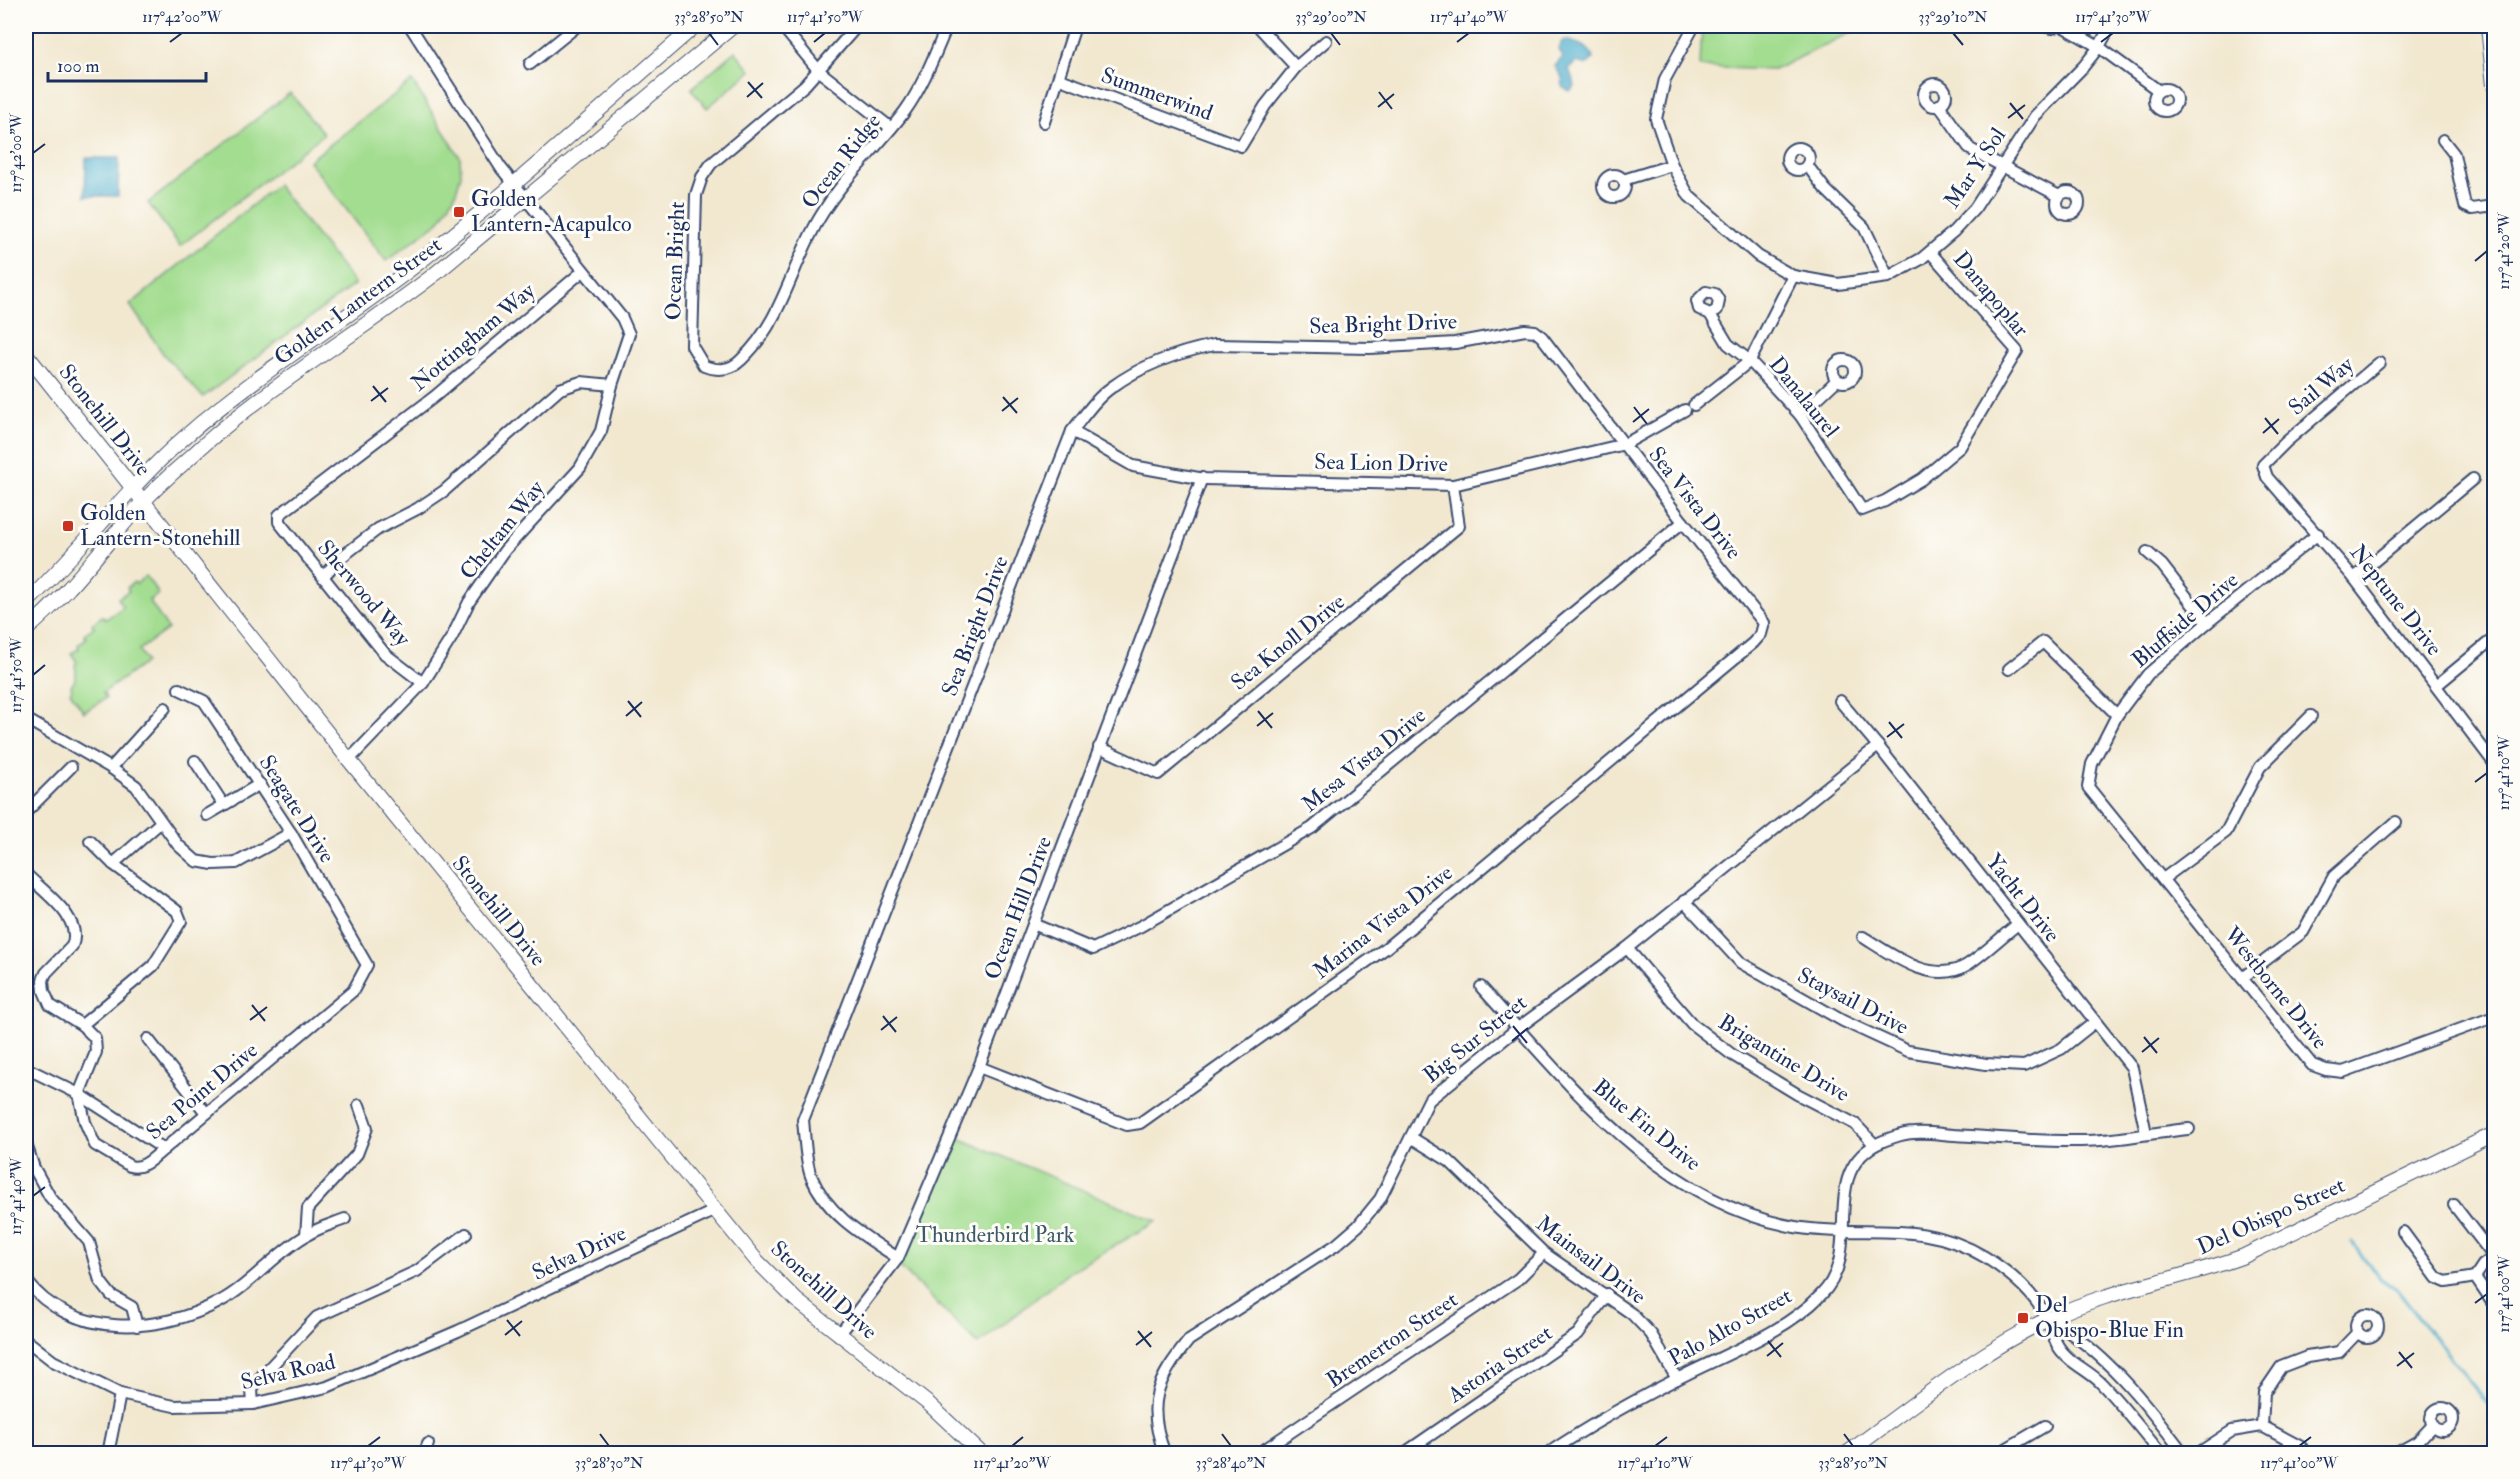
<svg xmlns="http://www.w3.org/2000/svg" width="2520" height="1479" font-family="'IM FELL Double Pica',serif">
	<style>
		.green { fill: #a3dd90; stroke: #5f8677; stroke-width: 1.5 }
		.water { fill: #4eaecd; stroke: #346e96; stroke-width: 1.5 }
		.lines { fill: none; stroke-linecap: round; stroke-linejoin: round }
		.stream { stroke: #4eaecd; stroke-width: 3 }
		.minor-casing { stroke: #3b4b6f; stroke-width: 14 }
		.major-casing { stroke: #3b4b6f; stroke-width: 16 }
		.minor { stroke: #fff; stroke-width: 10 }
		.major { stroke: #fff; stroke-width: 14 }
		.ticks { fill: none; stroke: #1b2f5e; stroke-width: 2 }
		.poi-dot { fill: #c8321e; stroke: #fdfcf7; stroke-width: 2 }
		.labels { text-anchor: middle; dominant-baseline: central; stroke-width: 6; stroke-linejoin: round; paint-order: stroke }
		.street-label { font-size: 22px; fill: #1b2f5e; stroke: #fdfcf7 }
		.poi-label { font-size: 22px; fill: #1b2f5e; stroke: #fdfcf7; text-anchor: start }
		.park-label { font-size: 22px; fill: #3d5a6a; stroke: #fdfcf7 }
		.neatline { fill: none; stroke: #1b2f5e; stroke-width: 2 }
		.ticks-label { font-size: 15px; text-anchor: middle; fill: #1b2f5e }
	</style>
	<rect width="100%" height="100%" fill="#fdfcf7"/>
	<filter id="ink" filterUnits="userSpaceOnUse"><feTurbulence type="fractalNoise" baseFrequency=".0167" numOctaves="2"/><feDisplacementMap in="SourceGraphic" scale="12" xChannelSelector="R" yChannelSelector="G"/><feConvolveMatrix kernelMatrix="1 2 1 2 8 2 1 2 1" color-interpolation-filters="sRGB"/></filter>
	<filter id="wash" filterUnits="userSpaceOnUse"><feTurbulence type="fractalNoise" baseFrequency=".008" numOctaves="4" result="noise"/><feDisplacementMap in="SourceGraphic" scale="24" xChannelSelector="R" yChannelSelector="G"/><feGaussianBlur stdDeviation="1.35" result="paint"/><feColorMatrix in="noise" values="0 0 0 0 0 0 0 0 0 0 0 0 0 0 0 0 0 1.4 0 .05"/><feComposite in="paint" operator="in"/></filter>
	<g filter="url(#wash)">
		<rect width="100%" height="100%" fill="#f2e8d0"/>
		<!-- green -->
		<g class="green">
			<path d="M1702,26H1864L1774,70L1700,67Z"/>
			<path d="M735,51L751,71L707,108L691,89Z"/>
			<path d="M412,81L460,157L461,175L455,195L439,222L386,261L309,161Z"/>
			<path d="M290,93L324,134L180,246L148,203Z"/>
			<path d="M277,185L355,284L203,397L164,355L130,305Z"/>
			<path d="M146,576L159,594L149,600L168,629L139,650L146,662L103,693L106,698L84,712L70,692L72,690L71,686C77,679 77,673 75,665L77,662L71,653L79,649L78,645L86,638L84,634L94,627L92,624L102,616L106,619L123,607L118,598L129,591L127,588L134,582L136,584Z"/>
			<path d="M956,1137L1157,1221L1071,1271L978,1344L899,1266Z"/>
		</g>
		<!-- water -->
		<g class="water">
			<path d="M1564,40C1575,42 1592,47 1593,59L1587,65L1576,62L1569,69L1575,86L1570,91L1563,88L1562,77L1555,66L1563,57L1559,50L1561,43Z"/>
			<path d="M86,158H119L118,196H85Z"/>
		</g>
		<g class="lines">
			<!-- stream -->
			<path class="stream" d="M2352,1243L2381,1279L2397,1290L2494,1412"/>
		</g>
	</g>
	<g filter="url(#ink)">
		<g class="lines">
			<!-- minor casing -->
			<g class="minor-casing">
				<g id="minor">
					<path d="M782,26L819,71L891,128"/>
					<path d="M857,26L805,85L711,164L702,177L696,195L692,346L704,366C718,371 730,371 741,360C784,320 792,261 822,214C845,176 879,146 905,111C923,86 935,54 947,26"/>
					<path d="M1258,26L1296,67"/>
					<path d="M1694,26L1665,79L1656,119L1672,165L1689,196L1758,256L1793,276L1838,284L1888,277L1921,259L1953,232L1975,208L2035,116L2083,67L2099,47L2110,26"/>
					<path d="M2043,26L2052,28L2057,26"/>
					<path d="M2062,26L2099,47L2159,91"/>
					<path d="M530,64L577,26"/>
					<path d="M1060,79L1241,146L1265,106L1296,67L1326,41"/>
					<circle cx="1935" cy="95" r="11"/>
					<circle cx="2165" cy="100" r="11"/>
					<path d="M1939,105L1970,149L2059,196"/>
					<path d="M1044,122L1075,26"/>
					<path d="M2443,140L2454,154L2465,206L2472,209L2494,206"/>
					<circle cx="1798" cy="159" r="11"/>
					<path d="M1807,165L1825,189L1864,227L1888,277"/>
					<circle cx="1614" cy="186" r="11"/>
					<path d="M1623,180L1672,165"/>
					<circle cx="2068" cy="203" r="11"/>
					<path d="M1710,314L1717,310L1719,301L1715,294L1706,292L1697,301L1699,309L1710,314L1728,344L1750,361L1800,415L1862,510L1885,501L1922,479L1960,447L2017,351L1930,252"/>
					<circle cx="1844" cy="371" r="11"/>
					<path d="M2379,363L2286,442L2263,465L2267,477L2354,578L2494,763"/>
					<path d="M1694,405L1750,361L1793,276"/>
					<path d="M1800,415L1837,380"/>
					<path d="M1072,431L1133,466L1204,479L1453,485L1625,444L1685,410"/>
					<path d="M2318,534L2207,623L2148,674L2117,715L2092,764L2088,787L2312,1065L2326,1070L2343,1072L2494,1017"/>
					<path d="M2147,552L2162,565L2207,623"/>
					<path d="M323,577L339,559L378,529L417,509L444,491L560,389L581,382L612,385"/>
					<path d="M2354,578L2473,479"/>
					<path d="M2009,669L2043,642L2117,715"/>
					<path d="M423,683L385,654L279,522V515L434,397L583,271"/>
					<path d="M2437,685L2494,638"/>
					<path d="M1840,701L1878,746L2132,1068L2146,1133"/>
					<path d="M26,719L111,768L136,786L178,845L196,861L213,864L236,863L291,833"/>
					<path d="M1099,747L1158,774L1459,526L1453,485"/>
					<path d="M349,760L423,683L452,637L469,602L505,550L580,468L601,431L612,385L629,334L622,318L501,168L410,26"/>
					<path d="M195,761L223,804"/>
					<path d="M111,768L165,708"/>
					<path d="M26,812L71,767"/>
					<path d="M207,815L260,784"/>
					<path d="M113,864L161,822"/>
					<path d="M26,874C42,891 84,918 72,946L46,973L43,980L44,991L50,1005L82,1025L95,1038L96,1052L79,1094L85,1122L95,1145L130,1166C143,1170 154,1157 164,1149L353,991L367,965L291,833L204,701L179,689"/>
					<path d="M2163,879L2226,832L2260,767L2311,716"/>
					<path d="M1684,901L1741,963L1843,1021L1908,1051L1986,1064L2024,1066L2061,1049L2095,1022"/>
					<path d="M1033,924L1093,949L1141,926L1312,828L1683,522"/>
					<path d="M1863,937C1892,955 1932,986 1967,965C1985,953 2001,937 2018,924"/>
					<path d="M1627,948L1692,1024L1731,1054L1797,1094L1855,1124L1875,1145"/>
					<path d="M2242,978L2303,932L2334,876L2396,822"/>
					<path d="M1481,987C1568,1083 1660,1203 1795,1227C1865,1239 1918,1217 1985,1257C2009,1272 2035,1294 2048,1320C2052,1328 2053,1338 2058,1346C2068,1363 2089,1370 2102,1384C2123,1406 2142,1430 2161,1454"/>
					<path d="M82,1025L153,966L181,921L177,911L113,864L90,841"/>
					<path d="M148,1039L206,1113"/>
					<path d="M26,1068L79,1094L164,1149"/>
					<path d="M1412,1138L1449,1161L1544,1253L1632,1314L1651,1334L1677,1379"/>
					<path d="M26,1144L34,1168L50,1197L89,1242L100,1281L111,1295L132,1307L137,1326"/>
					<path d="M2454,1205L2494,1257"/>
					<path d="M2403,1232L2437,1278L2446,1282L2475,1277"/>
					<path d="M306,1235L308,1208L357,1154L367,1128L359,1105"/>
					<path d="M898,1258C864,1236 827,1215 811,1176C805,1160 805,1138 803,1120L1072,431C1084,416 1096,398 1112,387C1142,365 1179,352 1214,345L1370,348L1455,343L1525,330L1535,331L1542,337L1683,522L1764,623L1761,634L1753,643L1386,948L1140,1123L1127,1125L979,1067"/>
					<path d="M2475,1277L2494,1305"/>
					<path d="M2475,1277L2483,1265L2494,1257"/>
					<path d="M26,1280C69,1339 160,1334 219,1302C251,1285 275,1253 307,1235C318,1228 332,1224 345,1219"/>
					<circle cx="2367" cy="1326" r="11"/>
					<path d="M2048,1319C2104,1350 2146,1403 2184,1454"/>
					<path d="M839,1335L898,1258L919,1209L979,1067L1202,478"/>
					<path d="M26,1340L53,1361L120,1394L174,1406L253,1404L327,1387L458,1331L716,1210"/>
					<path d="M253,1404L252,1390L258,1380L317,1317L417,1271L466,1234"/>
					<circle cx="2442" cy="1419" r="11"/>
					<path d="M2262,1426L2264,1392L2281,1367L2307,1357L2339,1352L2358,1332"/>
					<path d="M2262,1426L2301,1447L2307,1454"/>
					<path d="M108,1454L120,1394"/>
					<path d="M424,1454L428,1444"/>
					<path d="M1165,1454C1145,1403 1157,1380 1189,1340L1336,1245L1358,1226L1380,1199L1429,1100L1518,1028L1627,948L1878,746"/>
					<path d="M1258,1454L1518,1279L1544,1253"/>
					<path d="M1403,1454L1578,1334L1607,1294"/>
					<path d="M1547,1454C1594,1422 1642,1396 1693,1371C1736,1350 1787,1330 1821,1295C1865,1251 1818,1178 1875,1145C1884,1140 1903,1133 1914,1133C1927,1132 1941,1134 1954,1135C1996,1137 2039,1142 2081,1141C2117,1141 2154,1132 2189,1129"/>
					<path d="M1997,1454L2045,1426"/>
					<path d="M2197,1454L2232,1431L2262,1426"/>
					<path d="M2395,1454L2417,1442L2433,1425"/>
				</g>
			</g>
			<!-- major casing -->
			<g class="major-casing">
				<g id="major">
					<path d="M2488,26L2494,86"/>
					<path d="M26,354L349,760L756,1260L796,1300L930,1405L982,1454"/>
					<path d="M26,603C82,550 127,487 186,436C255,375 335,327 408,271C507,194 600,108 695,26"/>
					<path d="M26,630C70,593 103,546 142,503C155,489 170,475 185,462C261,390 352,338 435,274L733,26"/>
					<path d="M1846,1454C1911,1407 1975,1354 2048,1319C2110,1289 2180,1280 2244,1256L2494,1134"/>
				</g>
			</g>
			<!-- minor -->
			<use href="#minor" class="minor"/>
			<!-- major -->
			<use href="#major" class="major"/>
		</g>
	</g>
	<!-- ticks -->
	<path class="ticks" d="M709,33L718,45M1331,33L1340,45M1953,33L1963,45M170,42L182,33M814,42L825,33M1457,42L1469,33M2101,42L2113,33M748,82L762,98M1379,92L1392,109M747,97L763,83M2010,103L2023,119M1378,107L1394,94M2008,118L2025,105M33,153L45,144M2475,261L2487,251M373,386L386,402M1003,397L1017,413M371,401L388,388M1634,407L1647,424M1002,411L1018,398M2265,418L2278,434M1633,422L1649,409M2263,433L2279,419M33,675L45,665M628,701L641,717M1258,711L1272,728M626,716L642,702M1889,722L1902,738M1257,726L1273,713M1887,737L1904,724M2475,782L2487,773M252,1005L265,1021M883,1016L896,1032M250,1020L267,1007M1513,1026L1527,1043M881,1030L897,1017M2144,1037L2157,1053M1512,1041L1528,1028M2142,1052L2159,1038M33,1196L45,1187M2475,1303L2487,1294M507,1320L520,1336M1138,1331L1151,1347M505,1335L522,1321M1768,1341L1781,1357M1136,1345L1152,1332M2399,1352L2412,1368M1767,1356L1783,1343M2397,1366L2414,1353M600,1434L609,1446M1222,1434L1231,1446M1844,1434L1853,1446M368,1446L380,1437M1012,1446L1023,1437M1655,1446L1667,1437M2299,1446L2311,1437"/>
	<!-- markers -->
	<g class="poi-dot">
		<rect x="453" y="206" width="12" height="12" rx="3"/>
		<rect x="62" y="520" width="12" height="12" rx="3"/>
		<rect x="2017" y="1312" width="12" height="12" rx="3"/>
	</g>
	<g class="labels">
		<!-- street labels -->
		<g class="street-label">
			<text transform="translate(1157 94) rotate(20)">Summerwind</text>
			<text transform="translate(841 161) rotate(-52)">Ocean Ridge</text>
			<text transform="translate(1975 168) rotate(-56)">Mar Y Sol</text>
			<text transform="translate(675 261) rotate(-88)">Ocean Bright</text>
			<text transform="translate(1991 294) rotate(50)">Danapoplar</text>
			<text transform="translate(358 301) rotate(-36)">Golden Lantern Street</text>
			<text transform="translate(1383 324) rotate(-2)">Sea Bright Drive</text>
			<text transform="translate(473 337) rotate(-40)">Nottingham Way</text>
			<text transform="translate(2321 386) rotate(-40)">Sail Way</text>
			<text transform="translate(1804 397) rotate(51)">Danalaurel</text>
			<text transform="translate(105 420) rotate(52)">Stonehill Drive</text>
			<text transform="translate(1381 463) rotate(1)">Sea Lion Drive</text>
			<text transform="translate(1695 503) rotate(52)">Sea Vista Drive</text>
			<text transform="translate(502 530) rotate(-51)">Cheltam Way</text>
			<text transform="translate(364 593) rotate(50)">Sherwood Way</text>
			<text transform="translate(2396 600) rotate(52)">Neptune Drive</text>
			<text transform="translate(2185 620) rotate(-41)">Bluffside Drive</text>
			<text transform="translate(975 626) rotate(-69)">Sea Bright Drive</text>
			<text transform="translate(1288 642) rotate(-39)">Sea Knoll Drive</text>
			<text transform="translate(1364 760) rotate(-39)">Mesa Vista Drive</text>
			<text transform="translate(297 809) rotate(58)">Seagate Drive</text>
			<text transform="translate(2023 898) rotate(52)">Yacht Drive</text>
			<text transform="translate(1018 908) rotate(-69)">Ocean Hill Drive</text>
			<text transform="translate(499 911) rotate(51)">Stonehill Drive</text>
			<text transform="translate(1383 922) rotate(-38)">Marina Vista Drive</text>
			<text transform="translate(2276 988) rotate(51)">Westborne Drive</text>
			<text transform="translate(1853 1001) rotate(27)">Staysail Drive</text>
			<text transform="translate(1475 1039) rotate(-39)">Big Sur Street</text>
			<text transform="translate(1784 1058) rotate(31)">Brigantine Drive</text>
			<text transform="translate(202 1091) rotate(-40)">Sea Point Drive</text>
			<text transform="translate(1647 1125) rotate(39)">Blue Fin Drive</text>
			<text transform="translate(2271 1216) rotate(-24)">Del Obispo Street</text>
			<text transform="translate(579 1253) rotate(-25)">Selva Drive</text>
			<text transform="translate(1591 1260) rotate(37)">Mainsail Drive</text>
			<text transform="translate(824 1290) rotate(42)">Stonehill Drive</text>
			<text transform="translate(1730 1327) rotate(-29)">Palo Alto Street</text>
			<text transform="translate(1392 1340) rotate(-34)">Bremerton Street</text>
			<text transform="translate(1500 1364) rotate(-34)">Astoria Street</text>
			<text transform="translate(288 1372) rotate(-13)">Selva Road</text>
		</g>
		<!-- poi labels -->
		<g class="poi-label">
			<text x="471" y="199">Golden<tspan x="471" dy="25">Lantern-Acapulco</tspan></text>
			<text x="80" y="513">Golden<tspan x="80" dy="25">Lantern-Stonehill</tspan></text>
			<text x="2035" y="1305">Del<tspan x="2035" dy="25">Obispo-Blue Fin</tspan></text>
		</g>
		<!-- park labels -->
		<g class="park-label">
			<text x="995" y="1235">Thunderbird Park</text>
		</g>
	</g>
	<!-- margin -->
	<rect width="2520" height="1479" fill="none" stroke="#fdfcf7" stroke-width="66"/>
	<!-- scale -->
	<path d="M48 72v9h158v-9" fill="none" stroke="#1b2f5e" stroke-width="3"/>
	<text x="57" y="72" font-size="18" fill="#1b2f5e" stroke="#fdfcf7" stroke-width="4.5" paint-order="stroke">100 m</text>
	<rect x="33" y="33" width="2454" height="1413" class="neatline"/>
	<g class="ticks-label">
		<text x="182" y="22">117°42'00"W</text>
		<text x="709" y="22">33°28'50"N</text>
		<text x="825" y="22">117°41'50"W</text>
		<text x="1331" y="22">33°29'00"N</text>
		<text x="1469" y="22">117°41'40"W</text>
		<text x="1953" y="22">33°29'10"N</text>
		<text x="2113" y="22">117°41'30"W</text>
		<text transform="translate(16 153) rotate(-90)" y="5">117°42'00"W</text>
		<text transform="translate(2504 251) rotate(-90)" y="5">117°41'20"W</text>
		<text transform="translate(16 675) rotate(-90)" y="5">117°41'50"W</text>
		<text transform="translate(2504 773) rotate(-90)" y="5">117°41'10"W</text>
		<text transform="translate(16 1196) rotate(-90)" y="5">117°41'40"W</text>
		<text transform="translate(2504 1294) rotate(-90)" y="5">117°41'00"W</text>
		<text x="368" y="1468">117°41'30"W</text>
		<text x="609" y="1468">33°28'30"N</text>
		<text x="1012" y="1468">117°41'20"W</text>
		<text x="1231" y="1468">33°28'40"N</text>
		<text x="1655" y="1468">117°41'10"W</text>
		<text x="1853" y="1468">33°28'50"N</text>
		<text x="2299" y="1468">117°41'00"W</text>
	</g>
</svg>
